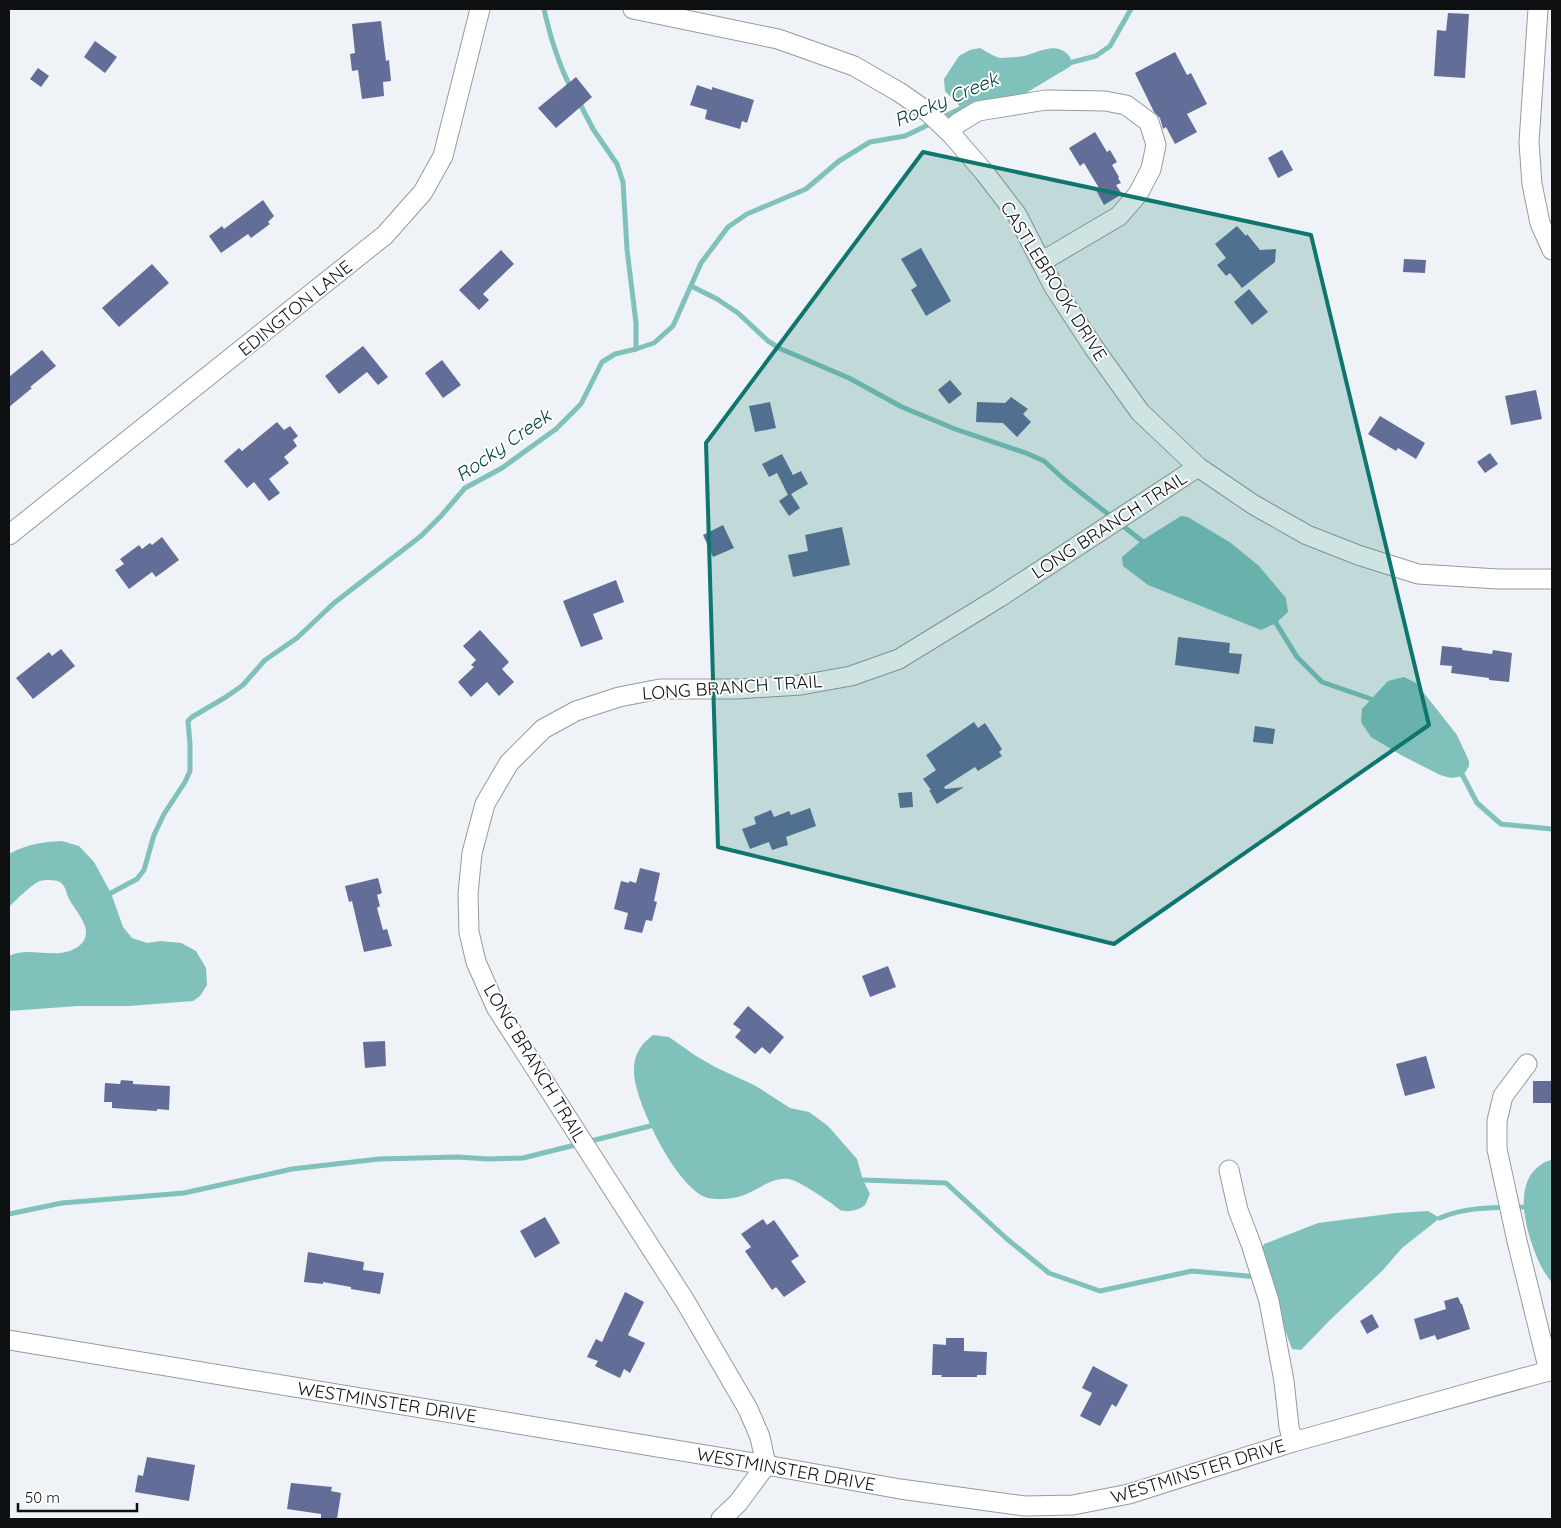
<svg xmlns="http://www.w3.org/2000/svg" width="1561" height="1528" font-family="Quicksand,sans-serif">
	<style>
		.water { fill: #80c1bb }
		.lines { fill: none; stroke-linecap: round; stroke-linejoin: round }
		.stream { stroke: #80c1bb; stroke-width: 5 }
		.building { fill: #626e98 }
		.minor-casing { stroke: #979a9d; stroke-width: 21 }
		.minor { stroke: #fff; stroke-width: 19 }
		.marked { fill: #0f766e; fill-opacity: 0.2; stroke: #0f766e; stroke-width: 4; stroke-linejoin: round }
		.labels { text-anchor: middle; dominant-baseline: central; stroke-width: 4; stroke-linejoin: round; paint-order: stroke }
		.street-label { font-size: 18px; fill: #0e0f10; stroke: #fff }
		.water-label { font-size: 19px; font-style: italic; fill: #03423e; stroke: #fff }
	</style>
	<rect width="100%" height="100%" fill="#eff2f6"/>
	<!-- water -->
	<g class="water">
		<path d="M980,48C986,51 994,57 1001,58C1008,58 1017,57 1024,56C1038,53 1052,43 1065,52C1070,55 1072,60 1071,66L1021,96L965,112L945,91L944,79L959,56L970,50Z"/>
		<path d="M1181,516L1188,517L1231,543L1259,566L1286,598L1288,612L1276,623L1261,630L1148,585L1123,566L1122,557L1141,541Z"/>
		<path d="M1404,677L1416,683L1457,735L1469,761V766L1463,776L1451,778L1440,775L1401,755L1371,737L1361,722L1362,709L1388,681Z"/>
		<path d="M62,841L79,846L94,862L111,893L123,927L132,938L147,943L160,941L181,943L196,951L206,968L207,985L200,996L193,1001L129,1006H78L9,1011V956C31,945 57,962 79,946C97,932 76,912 69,899C66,893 66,886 60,882C56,880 43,879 38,882C31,885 15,901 9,907V854C27,844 42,842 62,841Z"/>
		<path d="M653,1035L669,1037L696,1056L715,1067L756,1086L790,1108L809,1112L828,1126L857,1159L863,1180L870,1194C868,1197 867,1202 865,1205C860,1210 847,1213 840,1210C837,1208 834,1205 831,1203C822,1197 798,1180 788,1179C770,1177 755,1193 738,1197C730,1199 716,1200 708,1198C678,1191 633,1100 634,1070C634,1054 641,1044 653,1035Z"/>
		<path d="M1552,1160V1283C1548,1277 1543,1271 1540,1264C1528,1238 1511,1187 1539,1166C1543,1163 1546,1161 1552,1160Z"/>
		<path d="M1428,1211L1440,1218L1402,1248L1383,1270L1330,1320L1301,1350L1292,1349L1268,1285L1260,1253L1264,1244L1318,1223L1396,1213Z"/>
	</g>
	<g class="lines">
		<!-- stream -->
		<g class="stream">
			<path d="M544,9C550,36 558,63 571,88"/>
			<path d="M1065,64L1096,56L1110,46L1131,9"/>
			<path d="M578,100L593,129L617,164L623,182L627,249L636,323V349"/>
			<path d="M941,118L968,105"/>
			<path d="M691,286L717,299L738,313L768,341L781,349L849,378L902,407L955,429L1026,453L1044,461L1066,481L1113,518"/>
			<path d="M1119,523L1146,544"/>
			<path d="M1271,620L1276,623L1297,657L1322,682L1371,699L1376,703"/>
			<path d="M1459,772L1463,776L1477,803L1501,824L1552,829"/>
			<path d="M111,893L137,879L144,870L154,835L164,814L185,782L190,771V744L188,721L192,717L226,697L243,685L265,660L297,638L334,603L421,536L441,516L465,488L502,468L556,429L581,404L602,362L615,354L636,349L654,343L673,326L701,263L728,227L747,214L806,189L839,161L870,142L905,136L934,122"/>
			<path d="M587,1142L650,1126"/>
			<path d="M863,1180L946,1183L1007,1239L1049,1273L1100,1291L1192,1271L1258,1277"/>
			<path d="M9,1214L62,1203L184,1193L292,1169L379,1159L458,1157L488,1159L523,1158L579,1144"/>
			<path d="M1440,1218C1467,1206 1496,1208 1524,1207"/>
		</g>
	</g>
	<!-- building -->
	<g class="building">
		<path d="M1448,13L1469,14L1465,78L1434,76L1437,30L1446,31Z"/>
		<path d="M381,21L386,61L389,60L391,81L383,82L384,96L362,99L358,70L352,71L350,54L355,53L352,24Z"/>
		<path d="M95,41L117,57L105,73L84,57Z"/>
		<path d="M1175,52L1187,75L1191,73L1207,104L1187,114L1197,132L1175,144L1166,127L1163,129L1160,118L1154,112L1135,73Z"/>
		<path d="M38,68L49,76L41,87L30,79Z"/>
		<path d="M576,77L592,97L556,128L538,108Z"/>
		<path d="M697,85L712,90V87L754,100L747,123L742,121L740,129L705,119L707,110L690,105Z"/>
		<path d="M1095,132L1107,152L1110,150L1117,162L1112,165L1119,177L1118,178L1121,183L1116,185L1122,194L1104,205L1096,190L1099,188L1084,163L1080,166L1069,148Z"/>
		<path d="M1282,150L1293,170L1278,178L1268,158Z"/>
		<path d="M263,200L274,216L268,222L270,224L251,238L248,234L221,253L209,236L222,226L224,229Z"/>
		<path d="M1237,226L1246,236L1247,234L1260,250L1276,249L1275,262L1242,288L1230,273L1226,276L1217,265L1226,258L1215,244Z"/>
		<path d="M921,248L951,301L926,316L911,290L917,286L901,259Z"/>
		<path d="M501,250L514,264L483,294L489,300L479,310L459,290Z"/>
		<path d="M1404,259L1426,260L1425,273L1403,272Z"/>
		<path d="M152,264L169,283L119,327L102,308Z"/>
		<path d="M1249,289L1268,312L1252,325L1234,302Z"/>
		<path d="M363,346L388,377L378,385L367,372L339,394L325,376Z"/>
		<path d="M42,350L56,366L30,387L32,388L9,407V377Z"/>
		<path d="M442,360L461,385L443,398L425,373Z"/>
		<path d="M950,380L962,394L949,404L938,390Z"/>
		<path d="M1536,390L1542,419L1511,425L1505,396Z"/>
		<path d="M1011,397L1028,409L1023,414L1031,422L1017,437L1003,423L976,422L977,402L1005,403Z"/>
		<path d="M770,402L776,428L755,432L749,406Z"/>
		<path d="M1380,416L1425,443L1416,459L1398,448L1396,451L1368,434Z"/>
		<path d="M277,422L284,430L290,426L298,436L293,440L297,446L284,457L289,463L269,479L280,493L269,501L254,482L247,488L224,461L239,448L242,451Z"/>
		<path d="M1490,453L1498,464L1485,473L1477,462Z"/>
		<path d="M782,454L793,475L801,471L808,484L791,494L800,508L789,516L779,501L789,494L788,495L777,473L769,477L762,464Z"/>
		<path d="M723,525L734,548L713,557L703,535Z"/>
		<path d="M842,527L850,565L793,577L788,555L808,551L805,535Z"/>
		<path d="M162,537L179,560L156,577L152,572L129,589L115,570L124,564L120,559L139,545L142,549L150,543L152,545Z"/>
		<path d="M616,580L624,602L593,614L603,639L581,647L563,601Z"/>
		<path d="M480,630L509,662L502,669L514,682L499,696L487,682L471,697L458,682L474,667L471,665L476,660L463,646Z"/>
		<path d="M1178,637L1230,643L1229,653L1242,654L1239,674L1175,665Z"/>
		<path d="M1442,646L1462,648V650L1492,654L1493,650L1512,653L1509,682L1489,680V678L1451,673L1452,666L1440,665Z"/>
		<path d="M61,649L75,666L33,699L16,678L49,652L52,656Z"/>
		<path d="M974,722L978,728L985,723L1002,749L999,752L1002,756L978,771L975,767L944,787L945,789L964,787L937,804L929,790H931L923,779L936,770L926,755Z"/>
		<path d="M1255,726L1275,729L1273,744L1253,742Z"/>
		<path d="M912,792L913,807L900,808L898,793Z"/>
		<path d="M810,808L816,826L786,837L788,845L772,850L769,842L750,849L742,829L756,824L754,817L771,810L774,817L789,811L791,815Z"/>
		<path d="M640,868L660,873L654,901L657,902L652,921L646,920L642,933L624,929L628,913L614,909L621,881L629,883V881L636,883Z"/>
		<path d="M378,878L382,893L377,895L380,906L377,908L383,930L387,929L392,946L364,952L352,901L349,902L345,886Z"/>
		<path d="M888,966L896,987L870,997L862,976Z"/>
		<path d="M748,1006L784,1037L770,1054L762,1047L755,1054L735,1037L741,1030L733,1024Z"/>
		<path d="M385,1041L386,1066L365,1068L363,1042Z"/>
		<path d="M1426,1056L1435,1088L1405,1096L1396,1064Z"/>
		<path d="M121,1080L133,1081V1084L170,1086L169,1110L157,1109V1111L112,1108V1102H104L105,1083L120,1084Z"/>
		<rect x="1533" y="1081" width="19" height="22"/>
		<path d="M545,1217L560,1243L535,1258L520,1231Z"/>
		<path d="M763,1219L767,1225L774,1220L799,1256L791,1261L806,1282L784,1297L776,1287L772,1290L745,1251L751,1247L741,1234Z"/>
		<path d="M308,1252L364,1262L363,1270L384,1273L380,1294L351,1289V1287L323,1282V1284L304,1282Z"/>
		<path d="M625,1292L644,1302L628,1335L645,1343L630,1373L624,1369L620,1378L595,1366L598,1361L587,1357L596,1339L602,1342Z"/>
		<path d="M1458,1297L1461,1304H1462L1470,1329L1437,1340L1435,1335L1420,1340L1414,1319L1446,1309L1444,1301Z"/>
		<path d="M1372,1314L1379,1327L1367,1334L1360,1321Z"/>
		<path d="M946,1338H964V1351L987,1352L986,1375H977V1377H941L942,1375H932L933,1344L946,1345Z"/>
		<path d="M1093,1366L1128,1385L1116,1407L1112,1404L1100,1426L1080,1416L1092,1393L1082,1388Z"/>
		<path d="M147,1457L195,1465L189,1501L135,1492L138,1475L143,1476Z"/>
		<path d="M291,1483L332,1487L331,1491L341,1493L337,1519H321V1514L287,1509Z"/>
	</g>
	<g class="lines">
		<!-- minor casing -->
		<g class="minor-casing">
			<g id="minor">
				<path d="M633,9L778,39L854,66L899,92L928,112L952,135L984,172L1017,215L1054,287L1094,348L1140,412L1198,467L1254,505L1307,535L1358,555L1418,574L1498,579H1552"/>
				<path d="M1538,9L1529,142L1532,184L1540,223L1552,250"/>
				<path d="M949,132L958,123L978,111L1046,100L1105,101L1126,105L1149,122L1156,145L1151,169L1138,194L1119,216L1041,262"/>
				<path d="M9,535L385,235L423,192L443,156L480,9"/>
				<path d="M1527,1064L1503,1096L1497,1121V1149L1517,1241L1549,1371"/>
				<path d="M1229,1170L1238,1210L1251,1244L1269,1301L1284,1381L1289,1427L1293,1442"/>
				<path d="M9,1340L766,1465L900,1489L1025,1506L1073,1505L1129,1494L1293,1442L1552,1370"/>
				<path d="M721,1519L738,1503L766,1465L760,1437L748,1409L685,1301L496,1007L476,962L469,932L468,894L472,853L485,804L509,763L543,729L576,711L619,697L660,689H737L801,685L851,676L899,659L1000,597L1198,467"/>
			</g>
		</g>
		<!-- minor -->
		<use href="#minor" class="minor"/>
	</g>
	<!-- marked area -->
	<path class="marked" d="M923,152L1311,235L1429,725L1114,944L718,847L706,443Z"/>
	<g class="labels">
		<!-- street labels -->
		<g class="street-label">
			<text transform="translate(1054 281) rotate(58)">CASTLEBROOK DRIVE</text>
			<text transform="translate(295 308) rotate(-39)">EDINGTON LANE</text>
			<text transform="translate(1109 525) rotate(-33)">LONG BRANCH TRAIL</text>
			<text transform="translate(732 687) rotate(-4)">LONG BRANCH TRAIL</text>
			<text transform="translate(535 1063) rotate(59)">LONG BRANCH TRAIL</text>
			<text transform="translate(387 1402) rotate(9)">WESTMINSTER DRIVE</text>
			<text transform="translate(786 1469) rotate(10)">WESTMINSTER DRIVE</text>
			<text transform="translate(1198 1471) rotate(-17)">WESTMINSTER DRIVE</text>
		</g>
		<!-- water labels -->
		<g class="water-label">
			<text transform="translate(946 99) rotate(-23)">Rocky Creek</text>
			<text transform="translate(503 445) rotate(-35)">Rocky Creek</text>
		</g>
	</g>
	<!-- border -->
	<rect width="1561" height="1528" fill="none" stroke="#0e0f10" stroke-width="20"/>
	<!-- scale -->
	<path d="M18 1503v8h119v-8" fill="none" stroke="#0e0f10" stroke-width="2.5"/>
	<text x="25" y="1503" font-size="15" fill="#0e0f10" stroke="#ffffff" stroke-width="4" paint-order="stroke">50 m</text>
</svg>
